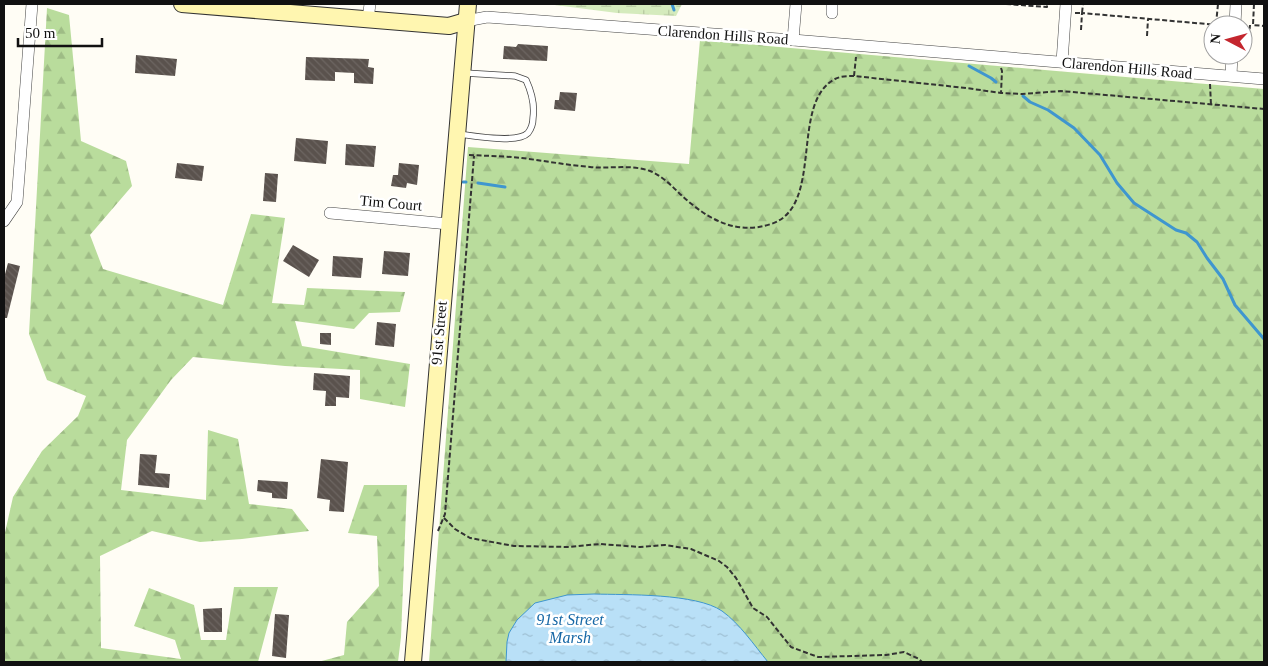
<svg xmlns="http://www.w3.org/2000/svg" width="1268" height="666" font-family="Georgia,serif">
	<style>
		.forest { fill: url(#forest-firs) }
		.wetland { fill: url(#wetland-marsh) }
		.water { fill: url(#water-ripples); stroke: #3f96cf }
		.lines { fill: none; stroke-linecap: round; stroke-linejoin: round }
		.stream { stroke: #3f96cf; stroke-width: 3 }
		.building { fill: url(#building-back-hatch) }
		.lane-casing { stroke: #444; stroke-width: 7 }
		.street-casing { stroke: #444; stroke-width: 12 }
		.secondary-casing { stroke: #333; stroke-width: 18 }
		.path { stroke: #333; stroke-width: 2; stroke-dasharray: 5 2.5; stroke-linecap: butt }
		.lane { stroke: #fff; stroke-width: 5.5 }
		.street { stroke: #fff; stroke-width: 11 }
		.secondary { stroke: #fff6b0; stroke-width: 16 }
		.labels { text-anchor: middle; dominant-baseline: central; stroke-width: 5; stroke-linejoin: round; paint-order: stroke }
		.street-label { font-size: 15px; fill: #111; stroke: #fff }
		.water-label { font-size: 16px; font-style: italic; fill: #1768a6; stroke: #fff }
	</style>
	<defs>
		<pattern id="forest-firs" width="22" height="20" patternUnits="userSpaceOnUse" patternTransform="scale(1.25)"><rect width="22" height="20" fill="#b9dc9c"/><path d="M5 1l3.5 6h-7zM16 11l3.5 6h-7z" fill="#9ebc85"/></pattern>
		<pattern id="wetland-marsh" width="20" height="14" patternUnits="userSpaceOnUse" patternTransform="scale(1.25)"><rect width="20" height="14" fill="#d5ebbd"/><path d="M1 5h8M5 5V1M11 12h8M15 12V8" fill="none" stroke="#b6c8a1"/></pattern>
		<pattern id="water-ripples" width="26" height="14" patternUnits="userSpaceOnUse" patternTransform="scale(1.25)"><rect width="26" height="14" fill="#b9e0f7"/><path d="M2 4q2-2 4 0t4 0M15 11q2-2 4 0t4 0" fill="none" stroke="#9ebfd3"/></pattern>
		<pattern id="building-back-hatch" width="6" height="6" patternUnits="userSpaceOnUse" patternTransform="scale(1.25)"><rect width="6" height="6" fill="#5a524d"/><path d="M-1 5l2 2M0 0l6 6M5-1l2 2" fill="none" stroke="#6d6662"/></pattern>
	</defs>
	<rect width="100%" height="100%" fill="#fffdf5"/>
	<!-- forest -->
	<g class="forest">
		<path d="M47,8L69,15L81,141L126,161L132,186L90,235L103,269L223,305L251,214L285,218L272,303L304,305L307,288L405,292L400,312L369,313L354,329L295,321L302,346L410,364L405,407L360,399V370L285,366L193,357L171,380L127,440L121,490L206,500L208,430L238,439L249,504L292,509L309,531L242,539L200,542L152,531L100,556L101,648L181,659L175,640L134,626L149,588L194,605L201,640H226L234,587H278L258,662H4V537L13,497L42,451L78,416L86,396L47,380L29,334Z"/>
		<path d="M700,40L1264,89V662H429L468,147L689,164Z"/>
		<path d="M364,485H407L401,637L398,662H318L344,655L347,622L379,586L377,536L348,533Z"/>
	</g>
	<!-- wetland -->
	<path class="wetland" d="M547,4H682L676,16L617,13Z"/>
	<!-- water -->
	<path class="water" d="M594,594C626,595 696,593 722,611C740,624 754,645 768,662H506L507,642L509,633L517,620L535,603L567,595Z"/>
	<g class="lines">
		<!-- stream -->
		<g class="stream">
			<path d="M672,4L674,10"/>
			<path d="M969,66L991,78L996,82"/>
			<path d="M1023,96L1030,102L1048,110L1074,128L1100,155L1117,183L1134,203L1176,230L1186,233L1197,242L1207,258L1223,279L1235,305L1264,339"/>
			<path d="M463,182H466"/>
			<path d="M478,183L505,187"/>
		</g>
	</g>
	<!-- building -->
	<g class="building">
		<path d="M518,44L548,46L547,61L503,59L504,46L516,47Z"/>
		<path d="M136,55L177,59L175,76L135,73Z"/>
		<path d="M306,57L369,59L368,67L374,68L373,84L354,83V73L335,72V81L305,80Z"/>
		<path d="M560,92L577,93L575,111L554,109L555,100H559Z"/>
		<path d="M296,138L328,141L326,164L294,161Z"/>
		<path d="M346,144L376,146L374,167L345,165Z"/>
		<path d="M177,163L204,166L202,181L175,178Z"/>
		<path d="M399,163L419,165L417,185L407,183L406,188L391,186L393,175H398Z"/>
		<path d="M265,173L278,174L276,202L263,201Z"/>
		<path d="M293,245L319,260L309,277L283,261Z"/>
		<path d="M384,251L410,253L408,276L382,274Z"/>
		<path d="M333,256L363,258L361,278L332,276Z"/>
		<path d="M8,263L20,266L7,318H4V278Z"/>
		<path d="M377,322L396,324L394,347L375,345Z"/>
		<path d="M320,333H331V345L320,344Z"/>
		<path d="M314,373L350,376L349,398L336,397V406H325L326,391L313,390Z"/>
		<path d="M140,454L157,455L155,473L170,474L169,488L138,485Z"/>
		<path d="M321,459L348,462L344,512L329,511L330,500L317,498Z"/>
		<path d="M258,480L288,482L287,499L272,498V493L257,491Z"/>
		<path d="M222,608V632H204L203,609Z"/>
		<path d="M275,614L289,615L286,658L272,656Z"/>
	</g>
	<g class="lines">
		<!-- lane casing -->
		<g class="lane-casing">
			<path id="lane" d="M459,134C474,136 517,144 528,133C531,129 533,123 533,118C535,104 532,93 526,80L515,76L465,73"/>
		</g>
		<!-- street casing -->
		<g class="street-casing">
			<g id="street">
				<path d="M832,13V4"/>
				<path d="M368,19L370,4"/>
				<path d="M466,21L487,17L793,40L1264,79"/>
				<path d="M1235,25L1236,4"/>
				<path d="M793,40L796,4"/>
				<path d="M1062,62L1066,4"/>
				<path d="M1231,76L1232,55"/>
				<path d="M330,213L449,224"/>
				<path d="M4,221L17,202L32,4"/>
			</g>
		</g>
		<!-- secondary casing -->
		<g class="secondary-casing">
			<g id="secondary">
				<path d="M182,4L449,26L466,21"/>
				<path d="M413,662L468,4"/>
			</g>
		</g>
		<!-- path -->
		<g class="path">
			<path d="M1006,4L1047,7V4"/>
			<path d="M1254,4L1253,25L1264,26"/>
			<path d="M1075,13H1082L1083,4"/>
			<path d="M1216,24L1218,4"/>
			<path d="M1081,30L1082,13L1218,25"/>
			<path d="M1147,36L1148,19"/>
			<path d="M1248,44L1250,25"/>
			<path d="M1001,68L1002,71L1001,93"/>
			<path d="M854,76L856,57"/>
			<path d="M1210,84L1211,105"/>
			<path d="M469,155C487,156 505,156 522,158C545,161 567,165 590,167C610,169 630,164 650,171C662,176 671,185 680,194C706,218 735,236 771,224C825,207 789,103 835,79C841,76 848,76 854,76L966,88L1001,93L1022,94L1061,91L1264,109"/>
			<path d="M444,518L455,529L470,538L514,546L569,547L600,544L640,547L665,545L691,549L719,561L727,567L736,578L753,608L767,617L791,647L818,657L886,655L904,652L919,659L922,662"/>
			<path d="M438,531L445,514L474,156"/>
		</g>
		<!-- lane -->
		<use href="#lane" class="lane"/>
		<!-- street -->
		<use href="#street" class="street"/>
		<!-- secondary -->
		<use href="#secondary" class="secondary"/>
	</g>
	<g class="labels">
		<!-- street labels -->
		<g class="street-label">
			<text transform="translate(723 35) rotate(4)">Clarendon Hills Road</text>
			<text transform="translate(1127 68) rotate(5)">Clarendon Hills Road</text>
			<text transform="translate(391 203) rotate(5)">Tim Court</text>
			<text transform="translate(439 333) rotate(-85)">91st Street</text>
		</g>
		<!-- water labels -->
		<g class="water-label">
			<text x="570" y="619">91st Street<tspan x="570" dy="18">Marsh</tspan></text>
		</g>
	</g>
	<!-- border -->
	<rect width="1268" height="666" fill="none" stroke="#111111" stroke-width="10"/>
	<!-- north arrow -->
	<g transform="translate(1228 40) rotate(276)"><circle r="24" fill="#ffffff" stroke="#a0a0a0"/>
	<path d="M0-4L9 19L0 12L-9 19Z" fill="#c4262e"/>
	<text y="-8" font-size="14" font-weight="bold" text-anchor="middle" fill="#111111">N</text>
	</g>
	<!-- scale -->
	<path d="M18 38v8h84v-8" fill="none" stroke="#111111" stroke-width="2.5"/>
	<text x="25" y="38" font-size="15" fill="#111111" stroke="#ffffff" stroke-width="4" paint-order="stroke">50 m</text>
</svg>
